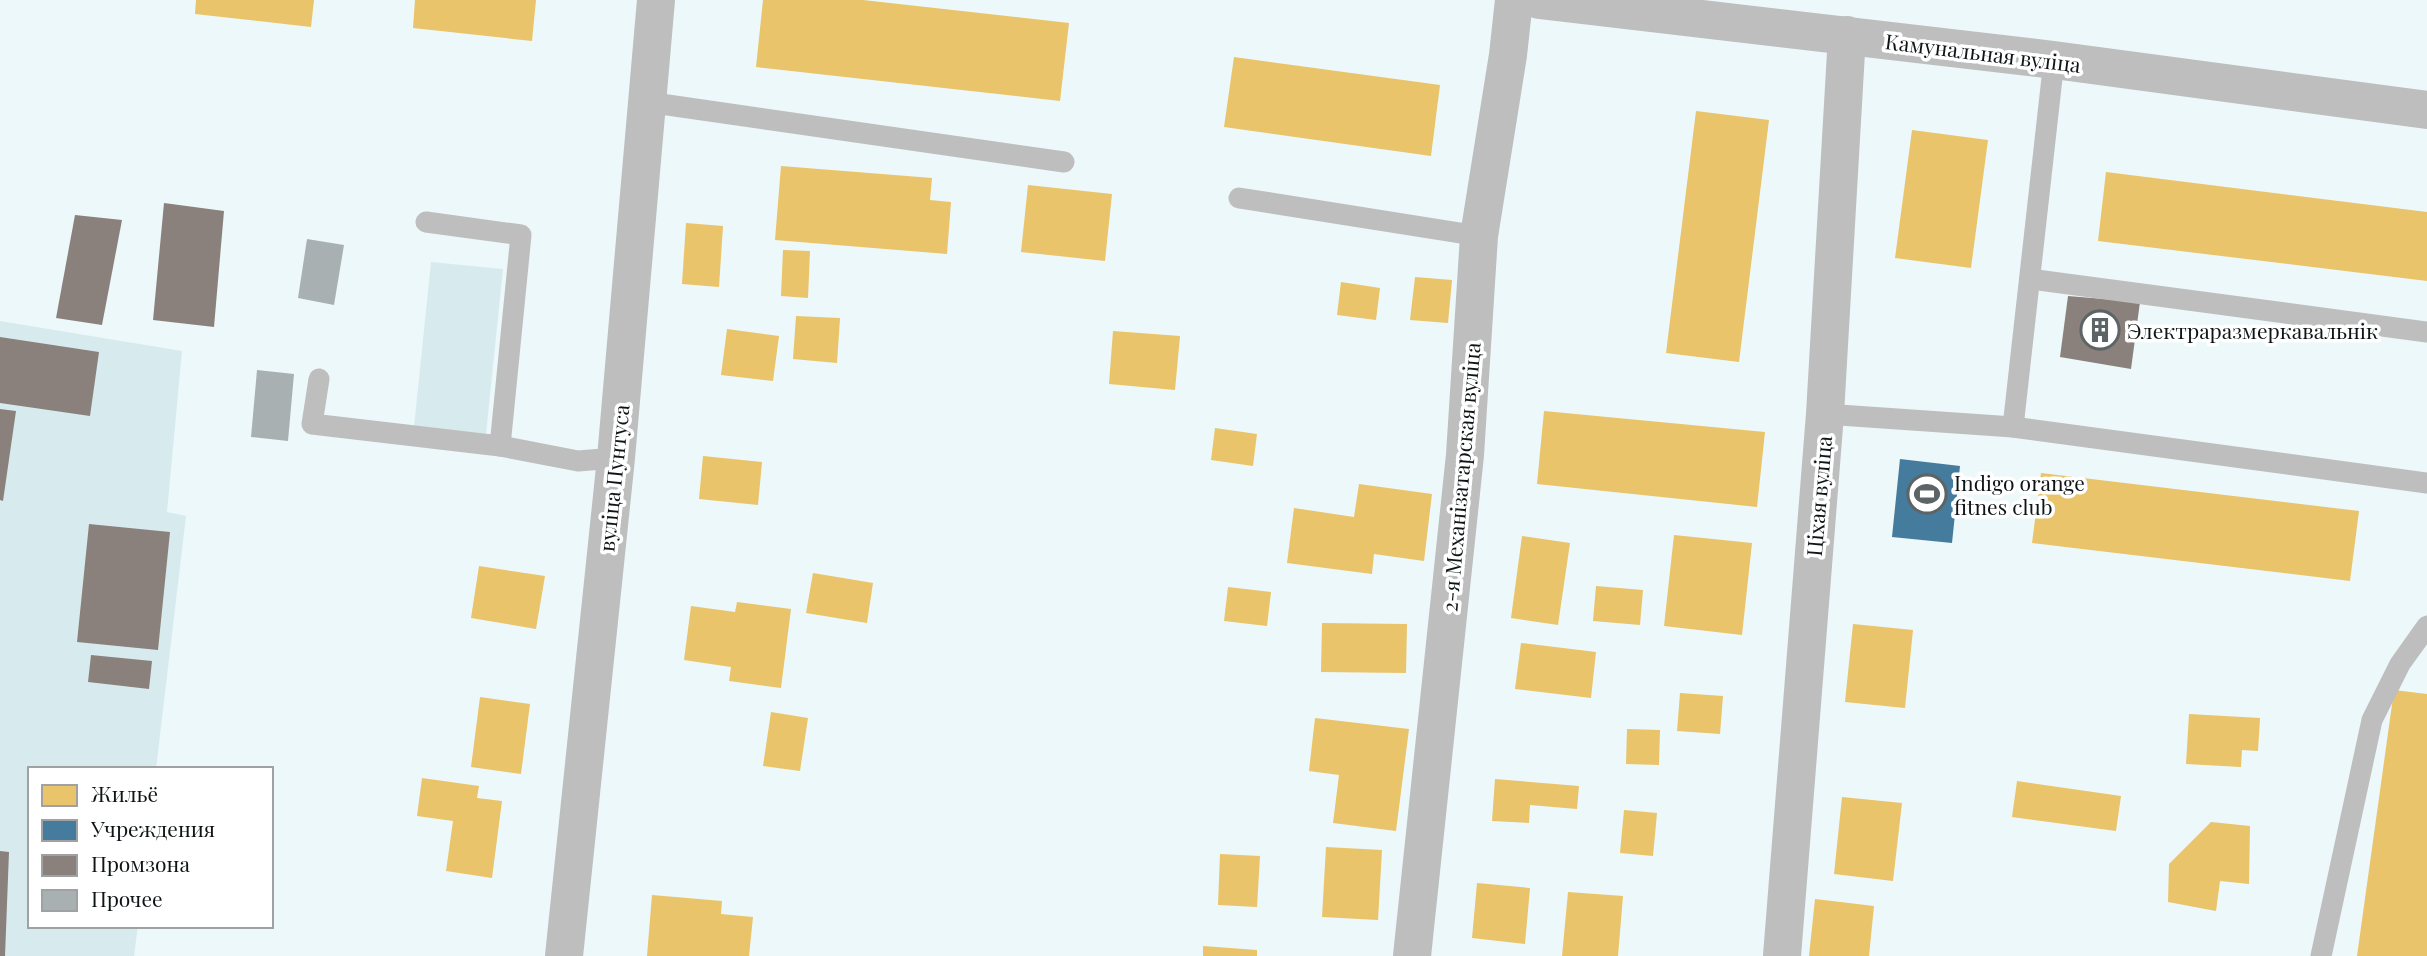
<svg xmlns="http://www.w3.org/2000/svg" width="2427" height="956" font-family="'Playfair Display',serif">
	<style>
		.built { fill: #d7ebef }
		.homes { fill: #e9c46a }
		.public { fill: #457b9d }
		.industry { fill: #8a817c }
		.building { fill: #a9b0b2 }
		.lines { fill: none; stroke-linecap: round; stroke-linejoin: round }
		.service { stroke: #bebebe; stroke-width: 21 }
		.minor { stroke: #bebebe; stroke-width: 38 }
		.labels { text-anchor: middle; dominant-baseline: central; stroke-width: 7; stroke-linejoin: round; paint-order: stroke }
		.street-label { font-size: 21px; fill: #0f1516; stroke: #fff }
		.poi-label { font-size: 21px; fill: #0f1516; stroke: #fff; text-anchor: start }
	</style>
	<rect width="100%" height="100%" fill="#edf8fa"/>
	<!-- built -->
	<g class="built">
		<path d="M431,262L503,269L486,434L414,427Z"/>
		<path d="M0,321L182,351L167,512L186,516L156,769H30V926H138L134,956H0Z"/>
	</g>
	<!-- homes -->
	<g class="homes">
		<path d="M196,0H314L311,27L195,14Z"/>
		<path d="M415,0H536L532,41L413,28Z"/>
		<path d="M763,0H863L1069,23L1060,101L756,67Z"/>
		<path d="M1234,57L1440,85L1431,156L1224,127Z"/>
		<path d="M1696,111L1769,120L1739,362L1666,353Z"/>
		<path d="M1912,130L1988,140L1971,268L1895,258Z"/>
		<path d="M781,166L932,178L930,200L951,202L947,254L775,240Z"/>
		<path d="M2106,172L2427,212V281L2098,241Z"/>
		<path d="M1028,185L1112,194L1105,261L1021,252Z"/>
		<path d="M686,223L723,226L719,287L682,284Z"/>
		<path d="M783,250L810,251L808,298L781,296Z"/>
		<path d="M1415,277L1452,280L1448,323L1410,320Z"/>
		<path d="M1341,282L1380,288L1376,320L1337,315Z"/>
		<path d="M796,316L840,318L837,363L793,359Z"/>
		<path d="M727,329L779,336L773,381L721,375Z"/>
		<path d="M1113,331L1180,336L1175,390L1109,384Z"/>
		<path d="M1544,411L1765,432L1757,507L1537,484Z"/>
		<path d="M1215,428L1257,434L1253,466L1211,460Z"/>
		<path d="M703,456L762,462L758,505L699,499Z"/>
		<path d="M2041,473L2359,511L2350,581L2032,543Z"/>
		<path d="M1359,484L1432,494L1424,561L1374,554L1372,574L1287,563L1294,508L1354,517Z"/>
		<path d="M1674,535L1752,543L1742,635L1664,626Z"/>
		<path d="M1522,536L1570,543L1558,625L1511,618Z"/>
		<path d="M479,566L545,576L536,629L471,618Z"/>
		<path d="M813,573L873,583L867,623L806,613Z"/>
		<path d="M1596,586L1643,590L1640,625L1593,621Z"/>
		<path d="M1228,587L1271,592L1267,626L1224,621Z"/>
		<path d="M737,602L791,609L781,688L729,681L731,667L684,660L691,606L735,612Z"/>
		<path d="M1322,623L1407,624L1406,673L1321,672Z"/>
		<path d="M1853,624L1913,630L1905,708L1845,702Z"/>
		<path d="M1521,643L1596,652L1591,698L1515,689Z"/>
		<path d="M2394,690L2427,694V956H2357Z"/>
		<path d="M1680,693L1723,696L1720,734L1677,731Z"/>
		<path d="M480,697L530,704L521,774L471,767Z"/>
		<path d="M771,712L808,718L800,771L763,766Z"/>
		<path d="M2189,714L2260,718L2258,751L2242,750L2241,767L2186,764Z"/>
		<path d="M1315,718L1409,729L1396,831L1333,823L1339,775L1309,771Z"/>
		<path d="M1627,729L1660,730L1659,765L1626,764Z"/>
		<path d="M422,778L479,786L477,798L502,801L492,878L446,871L453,821L417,816Z"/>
		<path d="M1495,779L1579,786L1577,809L1530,805L1529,823L1492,821Z"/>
		<path d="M2017,781L2121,796L2116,831L2012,817Z"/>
		<path d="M1842,797L1902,803L1893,881L1834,874Z"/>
		<path d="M1624,810L1657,813L1653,856L1620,853Z"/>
		<path d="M2211,822L2250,826L2249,884L2220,881L2216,911L2168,902L2169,864Z"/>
		<path d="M1326,847L1382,850L1378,920L1322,917Z"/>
		<path d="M1220,854L1260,856L1257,907L1218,905Z"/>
		<path d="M1477,883L1530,888L1525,944L1472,938Z"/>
		<path d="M1568,892L1623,896L1618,956H1562Z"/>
		<path d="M652,895L722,901L721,914L753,917L749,956H647Z"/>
		<path d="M1815,899L1874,906L1869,956H1809Z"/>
		<path d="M1203,946L1257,950V956H1203Z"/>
	</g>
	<!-- public -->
	<path class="public" d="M1900,459L1960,466L1952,543L1892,537Z"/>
	<!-- industry -->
	<g class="industry">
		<path d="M164,203L224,211L214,327L153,320Z"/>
		<path d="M75,215L122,220L102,325L56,318Z"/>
		<path d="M2068,296L2140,302L2131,369L2060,357Z"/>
		<path d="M0,337L99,352L90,416L0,403Z"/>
		<path d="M0,409L16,411L3,501L0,500Z"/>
		<path d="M89,524L170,532L158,650L77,642Z"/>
		<path d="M91,655L152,661L149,689L88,682Z"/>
		<path d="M0,851L9,852L5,956H0Z"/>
	</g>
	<!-- building -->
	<g class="building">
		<path d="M307,239L344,245L334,305L298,298Z"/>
		<path d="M257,370L294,374L288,441L251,437Z"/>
	</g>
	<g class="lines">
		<!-- service -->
		<g class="service">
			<path d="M647,102L1064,162"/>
			<path d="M1239,198L1479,236"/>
			<path d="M426,222L521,235L500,446L578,461L616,458"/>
			<path d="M2030,279L2427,332"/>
			<path d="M319,379L312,424L500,446"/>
			<path d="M1825,414L2013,427L2427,483"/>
			<path d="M2013,427L2054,60"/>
			<path d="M2321,956L2372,720L2400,664L2427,626"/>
		</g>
		<!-- minor -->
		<g class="minor">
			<path d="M1539,0L2054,60L2427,110"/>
			<path d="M564,956L616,458L656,0"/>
			<path d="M1412,956L1465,455L1479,236L1508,55L1514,0"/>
			<path d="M1782,956L1825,414L1847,35"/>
		</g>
	</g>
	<!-- icons -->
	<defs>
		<g id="building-ring" transform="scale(2.0125)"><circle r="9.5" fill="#fff" stroke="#5d6466" stroke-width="1.5"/><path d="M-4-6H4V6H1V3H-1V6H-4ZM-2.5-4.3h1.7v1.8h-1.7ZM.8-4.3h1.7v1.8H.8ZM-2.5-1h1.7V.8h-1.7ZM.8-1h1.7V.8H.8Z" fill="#5d6466"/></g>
		<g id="stadium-ring" transform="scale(2.0125)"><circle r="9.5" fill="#fff" stroke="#5d6466" stroke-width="1.5"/><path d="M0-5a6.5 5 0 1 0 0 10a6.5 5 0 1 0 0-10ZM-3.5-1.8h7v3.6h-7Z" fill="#5d6466"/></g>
	</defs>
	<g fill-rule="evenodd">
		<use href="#building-ring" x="2100" y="330"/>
		<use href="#stadium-ring" x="1927" y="494"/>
	</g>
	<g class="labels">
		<!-- street labels -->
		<g class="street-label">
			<text transform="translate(1983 52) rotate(7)">Камунальная вуліца</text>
			<text transform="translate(1460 477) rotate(-85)">2-я Механізатарская вуліца</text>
			<text transform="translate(613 478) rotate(-84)">вуліца Пунтуса</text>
			<text transform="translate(1818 496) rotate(-85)">Ціхая вуліца</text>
		</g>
		<!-- poi labels -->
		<g class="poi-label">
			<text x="2127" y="330">Электраразмеркавальнік</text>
			<text x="1954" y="482">Indigo orange<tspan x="1954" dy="24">fitnes club</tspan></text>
		</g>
	</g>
	<!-- legend -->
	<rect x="28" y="767" width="245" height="161" fill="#ffffff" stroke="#9fa1a2" stroke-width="2"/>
	<rect x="42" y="785" width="35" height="21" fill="#e9c46a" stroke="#9fa1a2" stroke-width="2"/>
	<text x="91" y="802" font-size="21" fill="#0f1516">Жильё</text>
	<rect x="42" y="820" width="35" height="21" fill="#457b9d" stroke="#9fa1a2" stroke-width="2"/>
	<text x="91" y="837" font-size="21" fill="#0f1516">Учреждения</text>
	<rect x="42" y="855" width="35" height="21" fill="#8a817c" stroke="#9fa1a2" stroke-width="2"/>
	<text x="91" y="872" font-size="21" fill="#0f1516">Промзона</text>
	<rect x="42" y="890" width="35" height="21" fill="#a9b0b2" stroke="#9fa1a2" stroke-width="2"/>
	<text x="91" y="907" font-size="21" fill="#0f1516">Прочее</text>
</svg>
